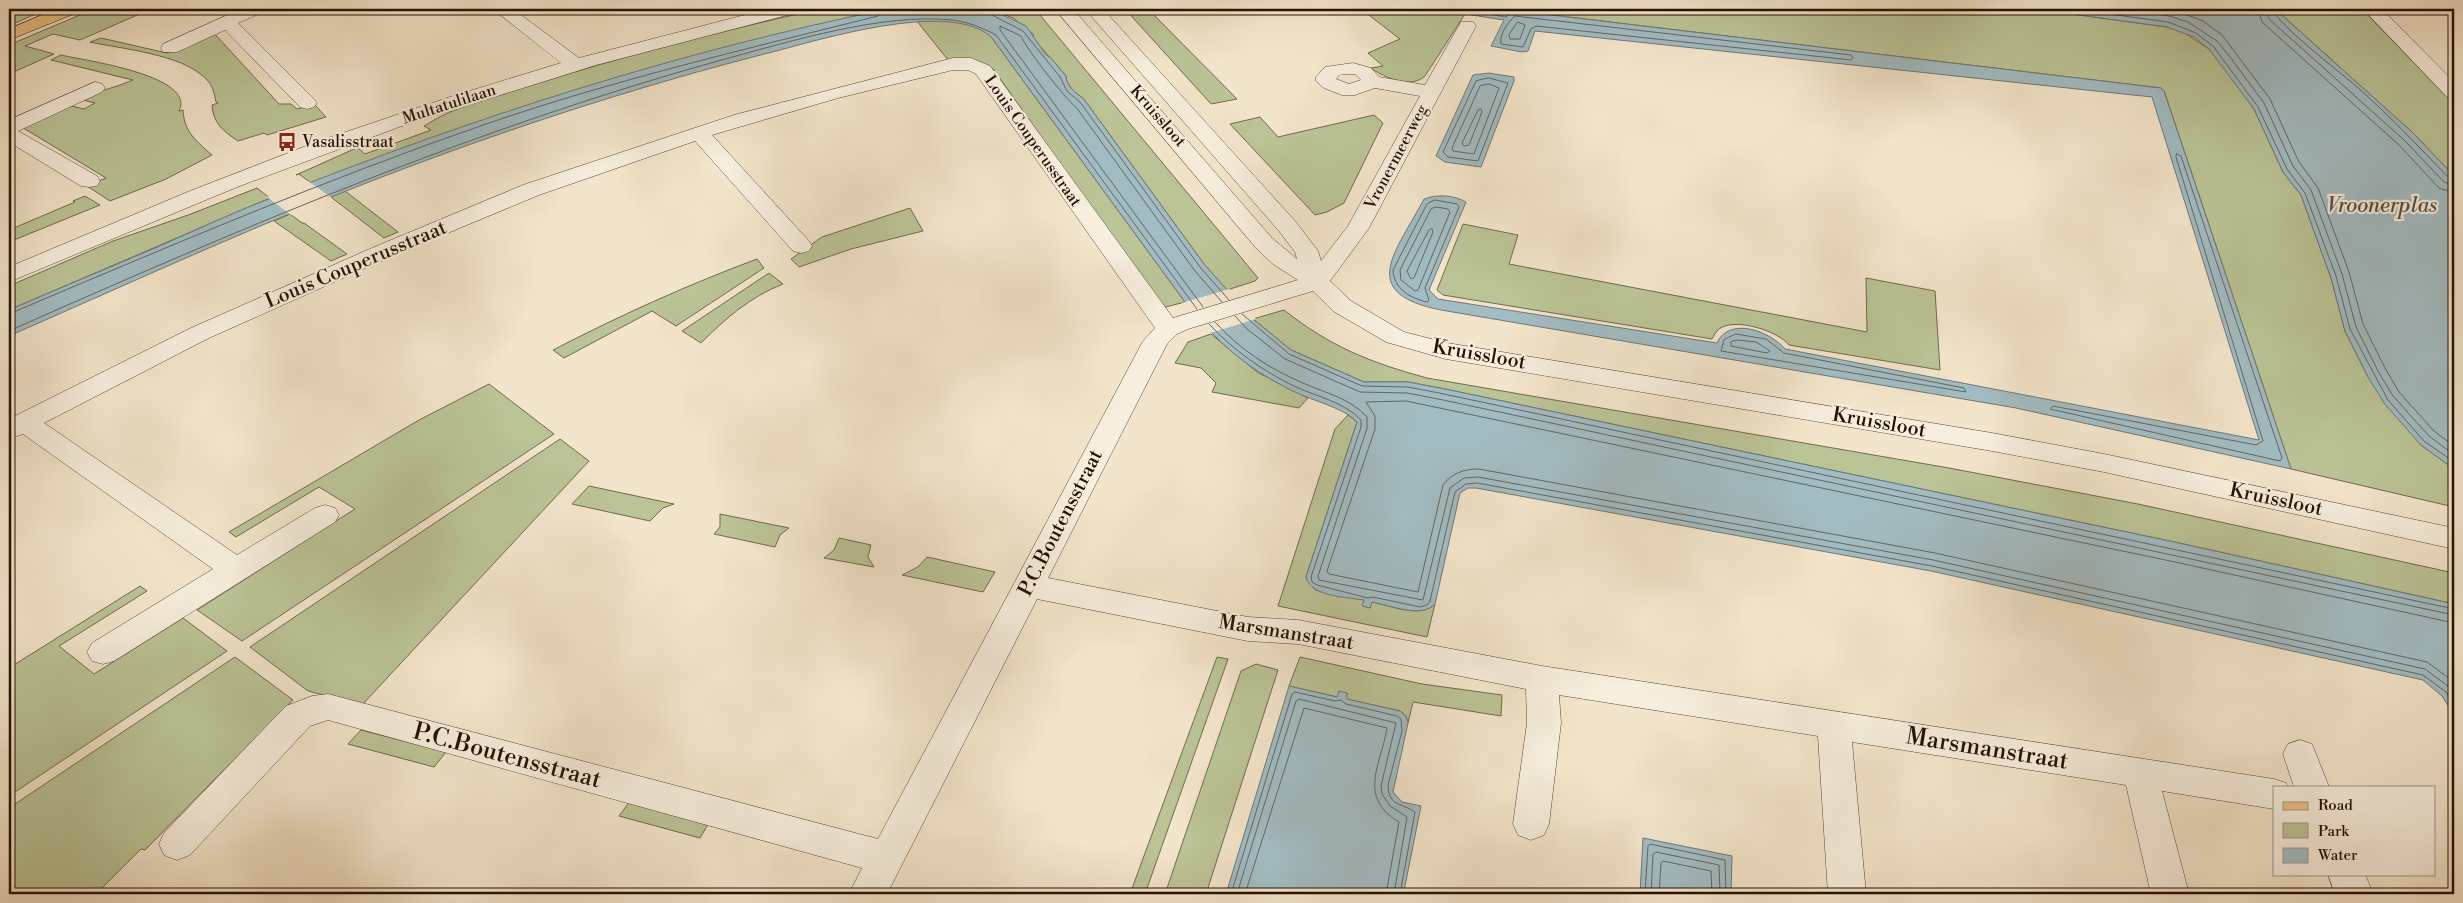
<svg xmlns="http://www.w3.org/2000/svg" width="2463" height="903" font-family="'Libre Bodoni',serif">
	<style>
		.green { fill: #bbc497; stroke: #706a4c }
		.water { fill: #a2bcc3; stroke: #707875 }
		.pier { fill: #f3e5cb }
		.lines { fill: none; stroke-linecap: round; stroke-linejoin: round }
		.shore { stroke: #636662; stroke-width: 1 }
		.minor-casing { stroke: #584633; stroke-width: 1 }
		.major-casing { stroke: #241100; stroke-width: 1 }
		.minor { fill: #f7eedd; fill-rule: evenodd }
		.major { fill: #eac286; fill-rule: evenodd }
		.labels { text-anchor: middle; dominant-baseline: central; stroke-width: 4.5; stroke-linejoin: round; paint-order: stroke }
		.far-street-label { font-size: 16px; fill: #241100; stroke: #f7eedd }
		.far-poi-label { font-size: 16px; fill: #241100; stroke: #f7eedd; text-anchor: start }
		.street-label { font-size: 20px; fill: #241100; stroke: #f7eedd }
		.water-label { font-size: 21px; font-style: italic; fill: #504d44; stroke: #f7eedd }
		.near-street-label { font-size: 24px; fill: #241100; stroke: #f7eedd }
	</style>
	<rect width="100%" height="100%" fill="#f3e5cb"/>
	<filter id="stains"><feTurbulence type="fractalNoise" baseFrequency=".004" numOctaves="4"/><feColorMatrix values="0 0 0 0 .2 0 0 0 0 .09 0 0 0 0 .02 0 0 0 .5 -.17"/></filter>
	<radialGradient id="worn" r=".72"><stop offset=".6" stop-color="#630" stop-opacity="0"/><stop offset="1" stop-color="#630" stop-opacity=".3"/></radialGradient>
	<!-- green -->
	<g class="green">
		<path d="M22,9H46L9,26V14Z"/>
		<path d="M94,9H151L80,40L53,34L25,46L54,54L9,74V45Z"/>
		<path d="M820,9H888L862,14L364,163L311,183L299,174L296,175L354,149L358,148L365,154L431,130L424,126C454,106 492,98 526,87C623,56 721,31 820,9Z"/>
		<path d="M990,9H1035L1258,278L1255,281L1227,290L1204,264L1083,98C1076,94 1066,85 1066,76C1055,62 1043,51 1032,36L1034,35L1013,18Z"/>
		<path d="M1125,9H1148L1237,99L1211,104Z"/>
		<path d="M1361,9H1458L1465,14L1425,76C1411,89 1385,78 1371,68L1383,66L1368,53L1400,39Z"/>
		<path d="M1463,9H2035L2167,27L2183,32L2209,49L2221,64L2254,109L2283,172L2301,195L2331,278L2345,331L2368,377L2421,445L2454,469V507L2291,469L2164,91L2161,88L1543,14L1514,11L1506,17Z"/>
		<path d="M2275,9H2362L2454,104V176L2412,132Z"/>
		<path d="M933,19C954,20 977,22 992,38L1185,302L1162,308L994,70L987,65L948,60L916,20Z"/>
		<path d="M213,32L279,104H291L297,109L314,104L326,117L267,135L264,133L238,141C223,131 213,123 212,105L218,103L216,102C214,93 213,85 205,78C181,54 122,49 90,42L101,38L167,53Z"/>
		<path d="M61,55C81,60 197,75 179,111L183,110C184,132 197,142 212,155L166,179L110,201L87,186L106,178L20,126L67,105L84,109L95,103L79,99C97,91 115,88 133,80L51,60Z"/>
		<path d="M1374,115L1383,123L1344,203L1327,212L1315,215L1230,124L1260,117L1278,137Z"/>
		<path d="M257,188L270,198L9,310V286L113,241L191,214Z"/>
		<path d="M345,191L398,232L384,238L331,197Z"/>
		<path d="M85,196L100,205L9,242V230L75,202L73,201Z"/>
		<path d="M910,208L923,231L851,249L799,267L791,259L822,237Z"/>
		<path d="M290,214L302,223H304L347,254L331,261L274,221Z"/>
		<path d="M1463,224L1518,235L1509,264L1867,332L1866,278L1935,291L1940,370L1789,345C1778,331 1735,317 1719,329C1716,331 1714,336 1712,339L1443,295L1437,290Z"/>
		<path d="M757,259L764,268L676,326L652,311L564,358L553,350C619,316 687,285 757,259Z"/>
		<path d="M769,273L783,284C750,297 726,318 701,343L682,331Z"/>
		<path d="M1284,310C1331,347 1369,362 1427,378L1949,468L2138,504L2454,573V604L2179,543L1445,389L1408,382H1364L1291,350L1253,319Z"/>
		<path d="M1211,334L1257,372L1308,398L1299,408L1212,392L1216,383L1201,368L1175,363L1188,342Z"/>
		<path d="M489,384L554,434L242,641L197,610L355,509L319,487L236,537L229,532L419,420Z"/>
		<path d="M1348,415L1357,422L1356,425L1306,577L1315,590L1364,600L1370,608L1371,602C1389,605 1421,619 1435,604L1427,637L1278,606L1335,429Z"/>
		<path d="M560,439L589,461L362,705L308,691L250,647Z"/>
		<path d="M589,486L674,504L663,508L650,521L572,504Z"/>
		<path d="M720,514L789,528L780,535L775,547L714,534L720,527Z"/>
		<path d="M839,538L871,545L868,557L874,567L824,558L834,550Z"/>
		<path d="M927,557L995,572L983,592L902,575L918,567Z"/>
		<path d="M140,586L147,591L59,646L94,674L183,618L227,651L9,796V668Z"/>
		<path d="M235,657L293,700L145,850L141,849L96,894H9V808Z"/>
		<path d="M1217,657L1228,659L1145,894H1130Z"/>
		<path d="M1300,657L1422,684L1502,695L1501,716L1413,702L1408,723L1406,716L1400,711L1346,699L1347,693L1337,697L1289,686Z"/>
		<path d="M1256,664L1278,670L1206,894H1165L1241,671Z"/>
		<path d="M361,730L446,752L434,767L348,744Z"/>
		<path d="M630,801L710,821L700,838L619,816Z"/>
	</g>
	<!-- water -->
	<g class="water">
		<path d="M888,9H990L1026,26L1046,55L1050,57L1066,76C1066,85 1076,94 1083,98L1204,264L1253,319L1291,350L1364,382H1408L1445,389L2179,543L2454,604V715L2442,696L2423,680L1931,571L1476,488H1468L1460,493L1435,604C1421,619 1390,605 1372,602L1370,608L1362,606L1364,600C1346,597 1311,597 1306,577L1357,422C1343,407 1309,400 1291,390C1246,368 1216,341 1185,302L992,38C954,0 829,37 780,50C633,87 488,135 346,191C232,236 121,287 9,336V310C57,289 106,269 155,248C194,231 232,213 271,198C471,118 677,52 888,9Z"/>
		<path d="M1458,9L1506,17L1514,11L1543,14L2161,88L2164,91L2291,469L2016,408L1441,310C1355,293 1397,251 1424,199C1437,194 1454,195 1466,202L1429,290L1438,299L1717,343C1729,316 1770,331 1785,349L2259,440L2152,97L1535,31L1528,51L1522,52L1491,46L1504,20L1465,14Z"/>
		<path d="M2035,9H2275L2412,132L2454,176V469L2421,445L2384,403L2368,377L2345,331L2331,278L2301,195L2283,172L2254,109L2209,49L2194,37L2167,27Z"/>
		<path d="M1489,73L1514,77V81L1481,167L1445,162L1436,156L1473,75Z"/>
		<path d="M1289,686L1337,697L1339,691L1347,693V699L1400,711L1406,716L1408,723L1393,792L1402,802L1421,806L1404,891L1414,894H1226Z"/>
		<path d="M1643,838L1732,856L1731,894H1640Z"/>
	</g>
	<!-- pier -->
	<g class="pier">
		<path d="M308,181L332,198L291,215L267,197Z"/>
		<path d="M1229,289L1256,319L1207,334L1182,303Z"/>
	</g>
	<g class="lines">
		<!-- shore -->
		<g class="shore">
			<path d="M989,9L992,15L1023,31L1060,77L1067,91L1080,102L1200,267L1229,300"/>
			<path d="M2073,9L2168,22L2196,33L2213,46L2258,107L2287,169L2305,193L2336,276L2350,329L2388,400L2424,441L2454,462"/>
			<path d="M2121,9L2169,16L2188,22L2217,41L2230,57L2264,103L2293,166L2311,190L2342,274L2356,327L2378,371L2393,396L2429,436L2454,455"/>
			<path d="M2171,9L2203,21L2222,35L2270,99L2299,162L2318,188L2349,272L2363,324L2385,368L2399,392L2434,431L2454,446"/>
			<path d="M2258,9L2262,22L2399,145L2439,188L2454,193"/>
			<path d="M2266,9L2269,19L2404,140L2444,182L2454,185"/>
			<path d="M2272,9C2279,26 2339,71 2356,86C2389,115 2419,147 2449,178L2454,179"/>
			<path d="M1515,16L1851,55L1853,58L1851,60L1536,26L1531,29L1523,47L1501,44C1499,34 1508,22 1515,16Z"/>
			<path d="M1518,22L1525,25L1520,39H1510L1509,35Z"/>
			<path d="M1489,78L1508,83L1478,161L1448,157L1443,152L1476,81Z"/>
			<path d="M1489,84L1499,88L1474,154L1453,151L1452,148L1480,86Z"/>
			<path d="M1481,109L1482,112L1469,145L1464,146L1462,143L1478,110Z"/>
			<path d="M2177,154L2181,156L2282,458L2280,461L2050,409L2053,406L2256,445L2263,441L2176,157Z"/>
			<path d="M1435,200L1457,204L1459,207L1425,288L1429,300L1427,302C1410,298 1394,289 1393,270L1427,204Z"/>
			<path d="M1436,207L1448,209L1450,212L1418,290L1415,291L1401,280L1400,270L1431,209Z"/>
			<path d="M1432,229L1433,232L1414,278L1411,279L1407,271L1429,230Z"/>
			<path d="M1203,307L1000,30V26L1021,36C1025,47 1066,100 1076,107L1195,271L1222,302"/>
			<path d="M9,314C167,247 324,180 486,124C614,80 746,49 878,16L882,9"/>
			<path d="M1242,314L1289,354L1362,386L1408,387L1444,394L2454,609"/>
			<path d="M1235,316L1246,328L1285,359L1360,392L1407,393L1443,400L2454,615"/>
			<path d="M1215,322C1239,349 1270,369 1303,383C1325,393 1350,398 1367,417V428L1318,576L1319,580L1423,600L1450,488L1464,478L1478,477L1933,560L2425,669L2449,687L2454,694"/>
			<path d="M1209,324C1234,351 1263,371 1296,387C1318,397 1344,402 1361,420V427L1311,577L1312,582L1317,585L1368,598L1373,597L1420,607L1427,605L1430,601L1455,492L1466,484L1477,483L1932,566L2423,675L2446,692L2454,705"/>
			<path d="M9,331C243,227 478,127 725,59C792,41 882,13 952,20C968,22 981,27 996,35L1197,309"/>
			<path d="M1736,334L1766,339L1784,353L1964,388L1966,392L1721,351L1724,340Z"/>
			<path d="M1737,340L1756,342L1770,351L1767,353L1731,346V342Z"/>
			<path d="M2454,623L2175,562L1406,401L1366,402L1375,416V429L1327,571L1329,574L1418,592L1443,485C1452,473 1464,469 1479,469L1935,553L2427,662L2454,682"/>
			<path d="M1231,894L1292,694L1295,692L1335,701L1341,700L1346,704L1397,716L1401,719L1402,731L1388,785C1389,807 1400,802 1415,812L1400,894"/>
			<path d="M1237,894L1296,701L1299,699L1396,723L1381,786L1382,794L1390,806L1407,817L1394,894"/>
			<path d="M1245,894L1304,708L1387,728C1381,765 1357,797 1399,822L1386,894"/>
			<path d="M1645,894L1648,846L1650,844L1725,860L1726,894"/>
			<path d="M1651,894L1653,854L1656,852L1719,865L1720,894"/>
			<path d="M1659,894L1661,863L1663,861L1711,871L1712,894"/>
		</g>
		<!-- minor casing -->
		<g class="minor-casing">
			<g id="minor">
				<path d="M241,9H264L261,13L238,23L314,99L317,103L314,107L307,109L300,107L225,30L177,52H163L161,48L163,44Z"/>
				<path d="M493,9H513L579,58L768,9H798L795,13L596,65L399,127L237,187L9,282V267L190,191L319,141L450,97L561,63Z"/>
				<path d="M1055,9H1073L1272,238L1297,259L1295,252L1279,231L1085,9H1103L1295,221L1318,251L1321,261L1348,226L1420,96L1375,88L1355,95H1342L1324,88L1316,81V77L1325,67L1353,63L1371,68L1379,77L1425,85L1461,22H1473L1476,26L1369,228L1330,281L1351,301L1404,332L1447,343L1992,433L2104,454L2454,528V549L2104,472L1992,451L1446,359L1386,342L1333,311L1313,291L1188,329L1177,334L1167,344L1048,578L1248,617L1298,620L1542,666L2274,779L2286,783L2288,787H2274V809L2162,791L2189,894H2151L2126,785L1852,742L1866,894H1828L1818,736L1559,695L1561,723L1549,824L1544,835L1531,840L1518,835L1513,824L1527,723L1526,689L1298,644L1248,641L1037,599L887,894H849L862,868L328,720L310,726L190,855L177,860L164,855L159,844L164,833L286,706L312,696L328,694L878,839L1143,341L1155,328L976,74L968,70H953L838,98L712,135L809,241L812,246L809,251L801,253L793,251L695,141L539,195L388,258L209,338L44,423L237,555L315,508L325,505L335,508L339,515L335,522L114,661L103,664L92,661L87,652L92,643L213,569L23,434L9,439V419L191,328L372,248L523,185L734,115L953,58H971L990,66L1173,318L1298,280L1273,264L1256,248ZM1345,74H1355L1361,80L1349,84L1336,79L1339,75Z"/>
				<path d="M2363,9H2382L2454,82V99L2447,97Z"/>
				<path d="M95,82L102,84L105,88L102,92L18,131L97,176L100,181L97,186L89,187L81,186L9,142V120Z"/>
				<path d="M2300,740L2312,744L2329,787H2294L2283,754L2288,744Z"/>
				<path d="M2328,874H2365L2373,894H2335Z"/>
			</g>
		</g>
		<!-- major casing -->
		<g class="major-casing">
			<path id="major" d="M56,9H79L76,13L9,40V29Z"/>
		</g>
		<!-- minor -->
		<use href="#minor" class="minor"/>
		<!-- major -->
		<use href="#major" class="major"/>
	</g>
	<!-- icons -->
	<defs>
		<g id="bus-bare" transform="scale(1.5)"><path d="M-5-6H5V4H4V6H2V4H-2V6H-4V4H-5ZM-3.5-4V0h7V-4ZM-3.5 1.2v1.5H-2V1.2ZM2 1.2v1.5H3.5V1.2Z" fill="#8f2418" stroke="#f7eedd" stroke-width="2.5" paint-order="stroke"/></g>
	</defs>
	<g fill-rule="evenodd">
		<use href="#bus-bare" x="287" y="142"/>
	</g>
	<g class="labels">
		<!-- far-street labels -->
		<g class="far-street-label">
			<text transform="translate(449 104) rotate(-18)">Multatulilaan</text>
			<text transform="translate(1158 116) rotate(49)">Kruissloot</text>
			<text transform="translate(1033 141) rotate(55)">Louis Couperusstraat</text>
			<text transform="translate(1396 157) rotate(-62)">Vronermeerweg</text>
		</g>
		<!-- far-poi labels -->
		<g class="far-poi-label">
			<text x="302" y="142">Vasalisstraat</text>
		</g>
		<!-- street labels -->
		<g class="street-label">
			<text transform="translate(356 265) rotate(-23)">Louis Couperusstraat</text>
			<text transform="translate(1479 355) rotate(10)">Kruissloot</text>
			<text transform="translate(1879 423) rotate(10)">Kruissloot</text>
			<text transform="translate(2276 500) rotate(12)">Kruissloot</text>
			<text transform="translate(1061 523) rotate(-63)">P.C.Boutensstraat</text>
			<text transform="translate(1286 633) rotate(9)">Marsmanstraat</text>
		</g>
		<!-- water labels -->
		<g class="water-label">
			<text x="2382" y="206">Vroonerplas</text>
		</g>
		<!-- near-street labels -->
		<g class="near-street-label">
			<text transform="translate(1987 749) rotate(9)">Marsmanstraat</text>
			<text transform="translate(507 756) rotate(15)">P.C.Boutensstraat</text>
		</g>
	</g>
	<!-- margin -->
	<rect width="2463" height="903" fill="none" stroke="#f3e5cb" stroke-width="30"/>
	<rect x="10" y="10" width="2443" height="883" fill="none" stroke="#241100" stroke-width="2.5"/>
	<rect x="15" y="15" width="2433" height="873" fill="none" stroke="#241100"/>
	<!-- legend -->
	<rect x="2273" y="786" width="162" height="90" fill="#f7eedd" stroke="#a39685"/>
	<rect x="2283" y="802" width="25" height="8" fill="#eac286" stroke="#a39685"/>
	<text x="2318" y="810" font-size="15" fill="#241100">Road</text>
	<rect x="2283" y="823" width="25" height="15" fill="#bbc497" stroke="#a39685"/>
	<text x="2318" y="836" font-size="15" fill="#241100">Park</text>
	<rect x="2283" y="848" width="25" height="15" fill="#a2bcc3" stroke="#a39685"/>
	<text x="2318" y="860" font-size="15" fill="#241100">Water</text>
	<rect width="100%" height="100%" filter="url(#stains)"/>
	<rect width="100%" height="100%" fill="url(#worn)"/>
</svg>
